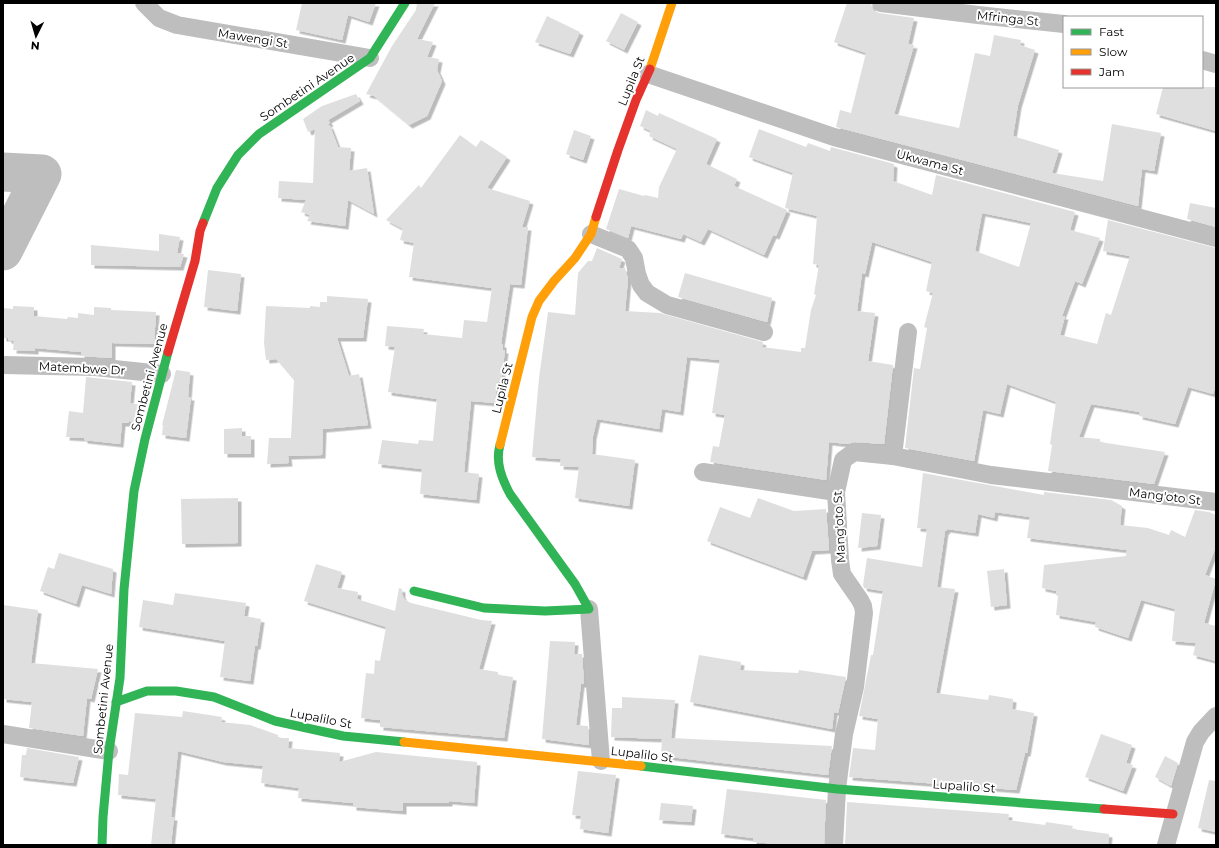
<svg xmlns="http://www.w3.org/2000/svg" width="1219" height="848" font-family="Montserrat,sans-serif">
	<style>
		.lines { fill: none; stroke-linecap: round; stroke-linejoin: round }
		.river { stroke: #bebebe; stroke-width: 39 }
		.building { fill: #dfdfdf; fill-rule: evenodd; filter: url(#shadow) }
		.street { stroke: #bebebe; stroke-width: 18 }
		.fast { stroke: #30b455; stroke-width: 9 }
		.slow { stroke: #ff9f0a; stroke-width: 9 }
		.jam { stroke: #e5322d; stroke-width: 9 }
		.labels { text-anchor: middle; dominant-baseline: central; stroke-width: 4; stroke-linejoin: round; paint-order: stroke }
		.street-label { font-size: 12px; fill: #000; stroke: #fff }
	</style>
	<defs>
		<filter id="shadow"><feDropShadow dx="3.5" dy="3.5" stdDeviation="0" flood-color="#0004"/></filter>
	</defs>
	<rect width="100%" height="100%" fill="#fff"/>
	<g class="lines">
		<!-- river -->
		<path class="river" d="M3,172L42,174L3,251"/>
	</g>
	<!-- building -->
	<g class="building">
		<path d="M302,3H376L369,22L348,15L342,40L296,30Z"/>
		<path d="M417,3H435L417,39L433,42L427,57L439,59L437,70L442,81L427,116L409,125L374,96L366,94L392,46L416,10Z"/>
		<path d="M847,3H871L872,7L874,11L879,13L914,18L908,44L914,45L894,114L959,128L975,53L990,56L994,35L1021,40L1020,45L1035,50L1018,105L1013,136L1059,150L1052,173L1103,181L1112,124L1161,133L1154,171L1142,169L1138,206L836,127L840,110L851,113L866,53L834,42Z"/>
		<path d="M621,13L638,22L624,50L606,41Z"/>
		<path d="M547,16L580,32L570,54L535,42Z"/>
		<path d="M1163,87H1216V131L1156,114Z"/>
		<path d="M356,94L360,101L328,120L330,123L327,124L330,126L338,147L351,148L349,171L367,168L374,214L348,200L345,226L307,221L310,215L301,212L306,200L278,198L279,181L313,183L315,129L308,132L303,119L322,106Z"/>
		<path d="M646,110L658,116L659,113L717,139L706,164L737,179L734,186L787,210L776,236L773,235L764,255L708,229L701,242L683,234L681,239L631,226L628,238L606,229L619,189L644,196L645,195L658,198L659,187L677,149L649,136L651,131L640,126Z"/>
		<path d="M759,129L806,147L808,143L830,151L831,147L894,164L893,181L932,195L936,175L1075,212L1070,230L1100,238L1082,284L1075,281L1062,316H1065L1060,335L1097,344L1106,313L1111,315L1130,256L1103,251L1108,220L1216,248V385L1213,394L1188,387L1175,424L1139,416L1140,412L1091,404L1079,437L1100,439V442L1165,452L1154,484L1048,471L1052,445L1050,444L1056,402L1007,384L1000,414L983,410L974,461L905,448L914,368L920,369L927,328L924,327L933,293L926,291L932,262L872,242L865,274L862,273L857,311L875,313L868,361L893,365L884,444L855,442L847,444L829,442L826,480L710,462L713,446L719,447L725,415L712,413L720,360L687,357L680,412L662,409L659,429L597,419L593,436L592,454L635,460L629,506L575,498L579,467L560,466L561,459L532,457L539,378L548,312L575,315L578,273L588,261H592L597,248L622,259L619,268H625L628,279L625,311L660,313L763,342L762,347L801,352V348H805L811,310L816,295L814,294L819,265L813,264L817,216L785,208L793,173L749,157ZM982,213L1031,223L1019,267L975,251Z"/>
		<path d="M574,130L591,136L583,160L566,154Z"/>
		<path d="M460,135L476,147L481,140L507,157L487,188L530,201L522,227H528L521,285L510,284L501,344H503V350H505L501,382H497L495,403L471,401L464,472L479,474L476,500L420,494L422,469L378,464L382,440L418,444L419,440L433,441L437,399L388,392L395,347L385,346L387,326L424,329L423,334L462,338L464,320L487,322L492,288L409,277L414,243L400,240L403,229L386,220L419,185L421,188Z"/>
		<path d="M1190,203L1216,208V227L1187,219Z"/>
		<path d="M159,234L180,237L177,253L184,254L180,267L91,265V245L159,251Z"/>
		<path d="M208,270L241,274L237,311L204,307Z"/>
		<path d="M685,273L772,298L767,322L678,297Z"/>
		<path d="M327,296L368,299L363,338H337L349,376L359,374L368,425L323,429L322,455L288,456L289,463L267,464L269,438H291L294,380L276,359L266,360L264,343L266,306L310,308V306L320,307V302H327Z"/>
		<path d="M13,306L34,307V316L67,319L68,317L78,318V313L94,315V307L111,308V310L156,312L154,344L112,343V358L81,356V352L35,348V351L13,350L14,341L8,340V338H3V308L13,309Z"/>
		<path d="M176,370L190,372L188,397H191L186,438L162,435L163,425H162Z"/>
		<path d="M86,377L132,382L130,403L141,405L136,422L129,421L128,423H122L120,444L84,440V438L66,437L69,411L83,413Z"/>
		<path d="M242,428V436H251V454H224V429Z"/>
		<path d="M923,473L1044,495V492L1111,500L1122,506L1120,525L1148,528L1169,535L1171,530L1185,537L1195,510L1209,512L1216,515V546L1205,575L1216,579L1204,623L1216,626V661L1193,655L1196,643L1172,641L1175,609L1141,600L1128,638L1095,627L1096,622L1056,615L1058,596L1056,595V591L1042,588L1044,565L1126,556L1127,550L1027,538L1030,517L995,512L994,518L978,514L975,533L947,529L946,531H945L937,587L955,589L936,693L988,700L989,695L1013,699L1012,709L1034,713L1027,753H1025L1016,790L849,777L853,748L875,750L878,719L859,716L871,655H873L883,591L864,588L863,585L867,558L922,567L927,529L917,528Z"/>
		<path d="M238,498V543L182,544L181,499Z"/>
		<path d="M758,498L794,511L826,509L829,550L812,551L803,577L707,541L720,507L750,518Z"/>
		<path d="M862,513L881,515L877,546L858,548Z"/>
		<path d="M59,553L113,569L111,594L82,585L76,604L40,591L48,567L54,569Z"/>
		<path d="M316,564L342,572L337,588L358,592L357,599L395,611L399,588L402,589V595L405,600L411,603L481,620L492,621L479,669L498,672V675L513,677L504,738L380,727V720L361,718L366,673L374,674L375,660L380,661L386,627L304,601Z"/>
		<path d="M1004,569L1007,605L991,607L987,571Z"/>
		<path d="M175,593L246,603L244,616L261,619L257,646H255L250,681L220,677L225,641L139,627L143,600L173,605Z"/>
		<path d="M3,605L38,610L31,663L98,669L91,699L87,698L83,736L29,728L32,702L3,699Z"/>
		<path d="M550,641L575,642L574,654H582L584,684H581L576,725L588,726L589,745L542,739Z"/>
		<path d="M699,655L741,662L740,670L798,673L799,670L846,677L838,713L834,712L832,729L690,702Z"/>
		<path d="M622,697L675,700L671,738L832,746L828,775L661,756L662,739L611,737L612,708H622Z"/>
		<path d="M183,711L222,717L221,722L250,725L278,735V738H289L288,748L340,753L339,762L376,752L477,762L474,803L449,801V803H403V811L353,807V803L298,798L299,788L261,783L263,766L223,762L178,751L171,817H174L171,845H151L156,799L118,795L119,774L128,775L135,713L182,717Z"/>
		<path d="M1101,734L1132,745L1126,763L1133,765L1123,791L1085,777Z"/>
		<path d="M27,748L79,757L73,783L20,777L22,755H26Z"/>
		<path d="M1165,756L1178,763L1171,786L1155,777Z"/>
		<path d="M578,771L616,775L608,833L580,829L581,816L572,815Z"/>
		<path d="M1209,780L1216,781V832L1198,828Z"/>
		<path d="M727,789L826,800L824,845H786L753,842V838L721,834Z"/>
		<path d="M847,802L1009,814L1008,820L1045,825L1046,822L1073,826L1072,829L1109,834L1108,845H845Z"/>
		<path d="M661,803L693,806L691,822L659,820Z"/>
	</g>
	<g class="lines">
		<!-- street -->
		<g class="street">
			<path d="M144,3L159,18L177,25L370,58"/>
			<path d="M881,3L978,15L1064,24"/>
			<path d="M1202,60L1216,64"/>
			<path d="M648,74L834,137L1216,238"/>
			<path d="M591,234L628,249L634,258L637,274L641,285L647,293L667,305L764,332"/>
			<path d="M3,365L95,367L162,374"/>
			<path d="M893,456L908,332"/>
			<path d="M703,472L836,492"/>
			<path d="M589,609L601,761"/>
			<path d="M3,734L109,751"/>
			<path d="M834,845L837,789L844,734L855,687L864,613L863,606L860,600L842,574L840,560L836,492L843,460L854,452L893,456L991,475L1216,502"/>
			<path d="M1166,845L1195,742L1201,732L1216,716"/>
		</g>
		<!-- fast -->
		<g class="fast">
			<path d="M203,223L217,188L238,155L259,134L370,58L405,3"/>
			<path d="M414,591L484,608L545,611L589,609L575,584L510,494C502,479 495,462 500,445"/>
			<path d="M116,702L147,691H176L214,697L275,721L343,736L404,742"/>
			<path d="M641,766L837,789L1104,809"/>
			<path d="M102,845L103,817L109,751L120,678L124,589L134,491L145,439L168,352"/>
		</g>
		<!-- slow -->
		<g class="slow">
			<path d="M650,69L672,3"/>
			<path d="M500,445L532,317L539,301L554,281L575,258L591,234L596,217"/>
			<path d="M404,742L641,766"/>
		</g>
		<!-- jam -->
		<g class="jam">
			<path d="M596,217L618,150L636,100L650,69"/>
			<path d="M168,352L195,261L200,231L203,223"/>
			<path d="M1104,809L1173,814"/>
		</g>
	</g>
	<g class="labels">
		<!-- street labels -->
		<g class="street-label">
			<text transform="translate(1008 18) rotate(6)">Mfringa St</text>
			<text transform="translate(253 38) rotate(9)">Mawengi St</text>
			<text transform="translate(631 81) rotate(-68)">Lupila St</text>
			<text transform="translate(307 87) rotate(-34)">Sombetini Avenue</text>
			<text transform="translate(930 162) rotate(15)">Ukwama St</text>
			<text transform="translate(82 368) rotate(3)">Matembwe Dr</text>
			<text transform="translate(149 377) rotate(-75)">Sombetini Avenue</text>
			<text transform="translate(502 388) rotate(-76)">Lupila St</text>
			<text transform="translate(1165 496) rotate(7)">Mang'oto St</text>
			<text transform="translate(839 527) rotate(-93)">Mang'oto St</text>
			<text transform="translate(103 699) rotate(-84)">Sombetini Avenue</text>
			<text transform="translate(321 718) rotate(11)">Lupalilo St</text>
			<text transform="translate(642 754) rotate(7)">Lupalilo St</text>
			<text transform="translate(964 786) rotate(4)">Lupalilo St</text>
		</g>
	</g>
	<!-- border -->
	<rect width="1219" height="848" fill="none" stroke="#000000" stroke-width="8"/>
	<!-- legend -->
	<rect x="1063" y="16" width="140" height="72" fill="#ffffff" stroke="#999999"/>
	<rect x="1071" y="29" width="20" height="6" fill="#30b455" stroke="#999999"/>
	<text x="1099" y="36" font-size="12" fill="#000000">Fast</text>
	<rect x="1071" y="49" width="20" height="6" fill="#ff9f0a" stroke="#999999"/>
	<text x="1099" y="56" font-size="12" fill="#000000">Slow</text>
	<rect x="1071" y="69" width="20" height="6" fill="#e5322d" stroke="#999999"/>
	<text x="1099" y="76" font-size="12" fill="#000000">Jam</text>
	<!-- north arrow -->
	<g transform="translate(36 36) rotate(185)" stroke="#ffffff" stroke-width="3" paint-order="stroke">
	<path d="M0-3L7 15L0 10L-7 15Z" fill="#000000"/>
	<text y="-6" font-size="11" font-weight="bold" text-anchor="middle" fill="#000000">N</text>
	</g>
</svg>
